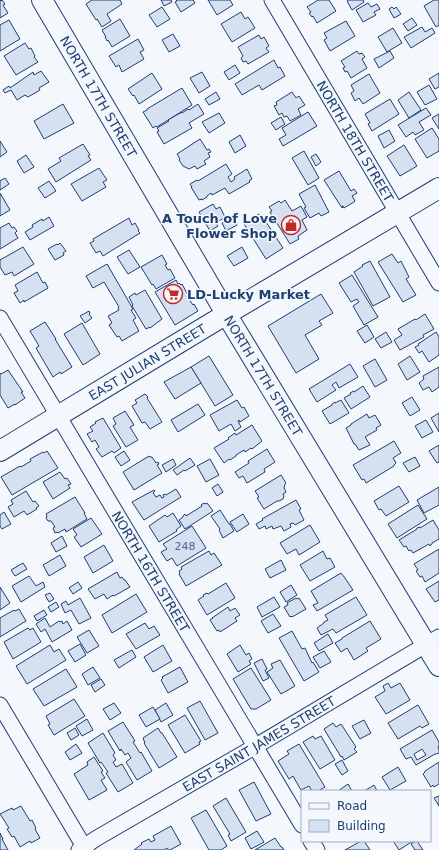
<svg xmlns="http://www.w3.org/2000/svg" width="439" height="850" font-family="'DejaVu Sans',sans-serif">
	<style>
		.building { fill: #d5e0f0; stroke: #1d3f73; fill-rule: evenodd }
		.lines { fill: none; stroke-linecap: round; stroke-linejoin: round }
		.minor-casing { stroke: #1d3f73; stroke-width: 17 }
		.major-casing { stroke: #1d3f73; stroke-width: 22 }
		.minor { stroke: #f4f7fb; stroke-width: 15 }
		.major { stroke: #f4f7fb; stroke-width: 20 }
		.labels { text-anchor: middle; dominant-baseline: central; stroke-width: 3; stroke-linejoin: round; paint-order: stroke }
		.number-label { font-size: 11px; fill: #4b6792 }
		.street-label { font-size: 13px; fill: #1d3f73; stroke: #f4f7fb }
		.poi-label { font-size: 13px; font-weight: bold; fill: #1d3f73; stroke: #f4f7fb; text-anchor: end }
	</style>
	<rect width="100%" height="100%" fill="#f4f7fb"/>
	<!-- building -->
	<g class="building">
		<path d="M0,0L1,1L2,0L5,4L3,5L8,13L0,18Z"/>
		<path d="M92,0H120L122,4L107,14L111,21L102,27L97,19L96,20L86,4Z"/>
		<path d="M161,0H171L172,2L164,6Z"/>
		<path d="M176,0H193L195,3L181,12L175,2L177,1Z"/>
		<path d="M208,0H230L233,5L217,15Z"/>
		<path d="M318,0H329L336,11L317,23L313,16L312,17L309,13L311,12L307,7Z"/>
		<path d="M349,0H363L364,2L352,10L347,1Z"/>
		<path d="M434,0H439V25L436,27L424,6Z"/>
		<path d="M368,3L371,7L377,4L380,9L374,12L376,15L363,22L356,10Z"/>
		<path d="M162,7L170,19L157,27L149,15Z"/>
		<path d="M392,7L394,9L396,7L401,14L394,18L389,9Z"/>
		<path d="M241,12L245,19L248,17L255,28L232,42L221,24Z"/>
		<path d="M412,18L417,25L408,31L403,24Z"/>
		<path d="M120,19L130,36L112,47L108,40L107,41L105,37H106L102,30Z"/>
		<path d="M9,20L20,39L0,51V25Z"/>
		<path d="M346,21L355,36L330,51L324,40L327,38L324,33Z"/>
		<path d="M422,27L425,32L432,28L435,33L411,48L404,37Z"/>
		<path d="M393,28L402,43L387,52L378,37Z"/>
		<path d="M173,34L180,46L169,52L162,40Z"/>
		<path d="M259,35L261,39L264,37L269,46L266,48L269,52L248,64L246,61L243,62L241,58L243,56L238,47Z"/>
		<path d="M138,39L144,50L140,52L144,59L122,72L119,65L116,67L109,56Z"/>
		<path d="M25,43L29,49L31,48L35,56L34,57L38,62L16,75L4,56Z"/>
		<path d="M357,51L359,54L362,53L365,57L362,59L367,68L351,78L347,71L345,72L343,68L345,67L341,61Z"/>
		<path d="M390,51L394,58L379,68L374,59Z"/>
		<path d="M274,60L278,68L280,67L285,76L262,90L259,85L242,95L235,84Z"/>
		<path d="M235,65L240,73L229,80L224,72Z"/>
		<path d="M41,71L49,82L39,88L40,90L28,97L25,95L17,100L11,90L5,93L3,90L9,86L10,88L33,72L34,75Z"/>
		<path d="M202,72L210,86L199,93L190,78Z"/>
		<path d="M152,73L162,89L139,104L134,95L133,96L128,89Z"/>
		<path d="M439,73V87L435,89L429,79Z"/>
		<path d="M369,74L380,93L363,104L359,98L355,101L351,93L354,91L351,85Z"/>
		<path d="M429,85L437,99L425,105L417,92Z"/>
		<path d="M182,88L192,105L157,127L156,126L153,128L143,112L147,110V109Z"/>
		<path d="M216,92L220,99L209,105L205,99Z"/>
		<path d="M292,92L296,98L299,96L305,105L298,109L301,115L290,121L287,116L284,117L282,113L279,115L274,106L277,105L276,102Z"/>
		<path d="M409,92L421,110L409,118L398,100Z"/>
		<path d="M390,99L399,114L372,131L368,124L370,123L365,114Z"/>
		<path d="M63,104L74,123L44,139L34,121Z"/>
		<path d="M198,104L204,114L189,123L192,128L164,144L157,132L159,131L157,128L169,121L168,120L182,112V113L188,109L189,110Z"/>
		<path d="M426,108L431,115L419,122L424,130L415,135L413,132L406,137L398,125Z"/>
		<path d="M308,112L317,126L283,146L279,139L286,135L282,128Z"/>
		<path d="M219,113L225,123L209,133L202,122Z"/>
		<path d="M439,114V129L432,118Z"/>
		<path d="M281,117L285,124L276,130L271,123Z"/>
		<path d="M432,128L439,139V151L427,158L415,139Z"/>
		<path d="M389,130L395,141L384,148L378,136Z"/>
		<path d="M240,135L246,146L235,153L229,142Z"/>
		<path d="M200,139L207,150L209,149L211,152L208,153L210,157L204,161L206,164L197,169L195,166L189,169L183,166L179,160L180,159L177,154Z"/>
		<path d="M0,141L7,152L0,157Z"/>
		<path d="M83,144L90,155L88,156L91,160L56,182L48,169L61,161L59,158Z"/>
		<path d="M404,145L417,166L400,176L387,156Z"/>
		<path d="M304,151L319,178L308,185L292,158Z"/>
		<path d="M316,154L321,162L316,166L311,157Z"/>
		<path d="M26,155L34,167L24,173L17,161Z"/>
		<path d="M226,164L232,174L228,177L231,182L235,179L234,177L247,169L252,179L249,181L250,182L229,194L225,188L212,195L211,193L207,196V197L202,200V199L199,200L191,187H192L190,184L197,180L198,181Z"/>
		<path d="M99,168L107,180L103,182L106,187L82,201L71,184Z"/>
		<path d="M339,171L351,191L354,189L357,193L352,196L355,201L354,202L344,208L343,206H342L343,207L342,208L324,180Z"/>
		<path d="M5,178L9,184L0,190V181Z"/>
		<path d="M49,181L56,191L45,198L38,188Z"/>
		<path d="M315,185L329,212L321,216L319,213L310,218L304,208L306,207L299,194Z"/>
		<path d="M0,193L10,210L0,216Z"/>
		<path d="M285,200L292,211L301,206L307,217L302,220L307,230L298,236L299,239L290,244L270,212L272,211L269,207L279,201L281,203Z"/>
		<path d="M213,204L216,209L220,207L225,217L216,223L218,226L210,231L199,212Z"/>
		<path d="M259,214L265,223L266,222L283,248L266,259L244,224Z"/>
		<path d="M49,217L54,226L30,240L25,232L33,227L32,225L42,219L43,221Z"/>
		<path d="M233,217L237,225L226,231L222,223Z"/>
		<path d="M129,218L132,225L135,223L139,230L138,231L140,233L103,256L100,251L96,253L90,243L94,241L93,239Z"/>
		<path d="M9,223L12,228L14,227L17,231L15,233L18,238L0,249V228Z"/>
		<path d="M60,243L66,251L63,253L64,255L55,260L48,249L57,244L58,245Z"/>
		<path d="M23,247L34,264L14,276L12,272L5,275L0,267V260Z"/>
		<path d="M242,247L248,258L234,266L227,256Z"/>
		<path d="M129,250L140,267L128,274L117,257Z"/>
		<path d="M392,254L398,263L401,261L409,277L406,279L416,295L403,302L378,262Z"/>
		<path d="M162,255L167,264L165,265L168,270L170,269L175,278L156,289L153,284L152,285L141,267Z"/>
		<path d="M370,261L390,297L373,306L354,272L363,266L362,265Z"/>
		<path d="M107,264L133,309L131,310L136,318L133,320L139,331L122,341L119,336L117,337L109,325L112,323L108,316L119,310L118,308L119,307L104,282L93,288L86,276Z"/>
		<path d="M37,272L43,283L45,282L48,288L24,302V300L20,303L14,293L18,291L15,285Z"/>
		<path d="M352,275L378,317L364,325L353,306L359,302L357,299L351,302L339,283Z"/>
		<path d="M176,280L178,284L179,283L181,285L182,284L188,295L187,296L193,305L194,304L198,311L175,325L155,292Z"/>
		<path d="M145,290L162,319L150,328V327L146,329L132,306L133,305L129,297L135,293L136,295Z"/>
		<path d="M321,294L333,313L319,321L322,325L305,335L319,359L296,373L268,326Z"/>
		<path d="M89,311L90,313L89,314L92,318L85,323L80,316Z"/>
		<path d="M425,314L434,329L423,335L424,337L400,350L394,340L402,335L398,329L415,319L416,320Z"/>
		<path d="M45,322L56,339H55L72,367L61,374L60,372L53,377L36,348L39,346L30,331Z"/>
		<path d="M82,323L100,354L83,365L64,334Z"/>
		<path d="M367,325L374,337L365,343L357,331Z"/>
		<path d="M386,332L392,342L381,348L375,339Z"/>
		<path d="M436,332L439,337V355L429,362L422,351L419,353L415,347L419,345L418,344Z"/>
		<path d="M209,356L233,395L215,406L191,367Z"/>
		<path d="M410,356L420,372L407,380L398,364Z"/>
		<path d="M375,359L387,380L375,387L363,366Z"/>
		<path d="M350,364L358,377L339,388L336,382L332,385L336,390L317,402L309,389Z"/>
		<path d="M191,367L201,383L175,399L164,382Z"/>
		<path d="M439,367V387L432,392L429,387L423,390L419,383L424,379L423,376Z"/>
		<path d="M8,370L23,392H21L25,398L15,405V404L8,408L0,395V373L1,374Z"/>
		<path d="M363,386L370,397L351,409L344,398L351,394L350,393L354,391V392Z"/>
		<path d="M145,394L148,397L147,398L162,422L150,429L145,422L142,423L132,406L137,403L135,400Z"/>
		<path d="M412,397L420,410L410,416L402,403Z"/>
		<path d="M237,400L242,408L244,407L249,416L240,422L239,420L238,421L241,427L235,431L231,424L219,431L210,415Z"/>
		<path d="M341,400L349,413L330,424L322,411L332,405V404L335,402V403Z"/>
		<path d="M198,404L205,415L178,432L171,420Z"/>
		<path d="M125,411L134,425L130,427L138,440L126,447L113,426L116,424L113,418Z"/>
		<path d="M439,413V432L431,418Z"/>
		<path d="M367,414L369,418L375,415L381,425L376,428L377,430L365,437L370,445L359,450L355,444H354L346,428L351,425V424Z"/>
		<path d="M103,418L121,448L114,453L112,451L102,457L96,449L99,447L95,440L92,442L87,434L93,431L90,427L96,423L95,422Z"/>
		<path d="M426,420L433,432L422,438L415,426Z"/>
		<path d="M252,425L262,441L252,449L251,448L245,452L244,450L236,455V456L230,460L229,459L224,463L214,448L229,439L228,438L235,433L236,435Z"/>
		<path d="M394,441L401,453L393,458L396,463L394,465V466L366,483L364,479L362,480L353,465Z"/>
		<path d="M439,445V462L437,463L429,451Z"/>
		<path d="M267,449L275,462L264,469L265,472L247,483L243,476L239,478L235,472L249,463L248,461Z"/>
		<path d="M47,451L58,468L12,495L1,477L20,466L21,467L31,461L30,459L43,452L44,453Z"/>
		<path d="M124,451L130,460L121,466L115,457Z"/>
		<path d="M149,456L150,457H152L156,463L158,462L159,464L157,465L162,473L134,490L123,472Z"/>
		<path d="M415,457L420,466L409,472L403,463Z"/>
		<path d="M190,458L195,465L185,471L184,470L177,475L173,470Z"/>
		<path d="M173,459L176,465L166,472L162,465Z"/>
		<path d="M210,459L219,475L206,482L197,466Z"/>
		<path d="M60,472L65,479L67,478L71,484L68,485L70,488L53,499L43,482Z"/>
		<path d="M281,475L286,483L285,484L284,488L286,492L283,494L284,496L283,499L279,501H277L264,509L257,498L259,497L255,491Z"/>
		<path d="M218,484L223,492L217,496L212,488Z"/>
		<path d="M399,486L409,502L386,516L381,509L379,510L374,501Z"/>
		<path d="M439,487V505L424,513L417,500Z"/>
		<path d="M176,489L181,497L144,520L132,502L154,490L155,491L153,493L156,497L160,495L162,498L164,497L163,495L165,494L166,495Z"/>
		<path d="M26,491L33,502L35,501L39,506L36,508L37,509L27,515L24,511L14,517L8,507L13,504L11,500Z"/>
		<path d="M75,497L85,513H84L87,519L66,532L65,529L58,533L57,532L55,533L53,528L55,527L51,521H48L46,518L47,516L46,514Z"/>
		<path d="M296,500L301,509L299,510L304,520L295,525L293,523L290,524L291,527L284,531L281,526L273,529L272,526L266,529L265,526L259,529L256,524L263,520L262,519Z"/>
		<path d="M204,503L205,504L207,503L213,511L185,529L179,520L183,517V516L185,514L186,516L202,506L201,505Z"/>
		<path d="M418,505L427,519L397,538L388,524Z"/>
		<path d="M220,510L229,524H230L234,531L223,538L219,530L220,529L211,516Z"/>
		<path d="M4,512L11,524L2,529L0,526V515Z"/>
		<path d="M173,513L181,526L176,530L177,531L159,542L149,526L165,515L167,517Z"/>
		<path d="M243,514L249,524L237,532L230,522Z"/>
		<path d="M91,518L102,534L81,547L74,537L77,535L73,529Z"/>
		<path d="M433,520L439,530V539L432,543V544L430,546L429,544L413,553L411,550L409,551L406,546L404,547L399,540L417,529V528L420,527V528Z"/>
		<path d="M310,525L320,542L299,555L296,549L287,554L280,543Z"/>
		<path d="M192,526L206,548L177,566L172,558L167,561L161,552L167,549L163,544Z"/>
		<path d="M62,536L67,546L56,552L51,543Z"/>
		<path d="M104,545L113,561L93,573L84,557Z"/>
		<path d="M439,549V573L425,582L422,576L420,577L416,571L418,570L414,564Z"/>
		<path d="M209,551L211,555L214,553L222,565L186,586L179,574L180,573L179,571L182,569L181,567Z"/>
		<path d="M323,551L327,559L330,558L335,567L310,581L300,565Z"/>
		<path d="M60,555L66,566L49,576L43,565Z"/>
		<path d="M281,560L286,570L270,578L265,569Z"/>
		<path d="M23,563L27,569L15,576L11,570Z"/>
		<path d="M117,572L120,578L122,577L124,580H125L130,587L114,596L113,595L107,599L104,594L95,599L88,589Z"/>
		<path d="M341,573L345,578L353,590L317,611L313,605L318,603L311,591Z"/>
		<path d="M29,576L36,586L43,582L45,587L21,602L12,586Z"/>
		<path d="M439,581V600L435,602L426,589Z"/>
		<path d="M78,582L82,588L73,594L69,588Z"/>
		<path d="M226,583L235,598L207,615L198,600L204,596L203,595L207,593L208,594Z"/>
		<path d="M291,585L297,595L286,602L280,592Z"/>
		<path d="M0,587L10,603L0,610Z"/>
		<path d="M50,593L54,599L49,602L45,595Z"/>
		<path d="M136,594L147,612L112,633L102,615Z"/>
		<path d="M274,597L280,607L262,617L257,607Z"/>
		<path d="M356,597L367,615L336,633L333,629L321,635L317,628L324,623V622L328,620L325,615Z"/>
		<path d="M80,598L91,618L79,624L71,610L65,613L61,604L66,601L68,605Z"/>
		<path d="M296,598L297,599L299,598L306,609L292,617L291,616L290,617L284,607L288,605L287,603Z"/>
		<path d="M56,602L59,607L51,612L48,607Z"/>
		<path d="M228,607L230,611L235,608L240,615L235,618L237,621L220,632L219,630L217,631L210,620L213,618H212Z"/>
		<path d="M19,609L26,621L0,637V618L14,610L15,611Z"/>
		<path d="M44,610L47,615L37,621L34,616Z"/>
		<path d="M273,614L281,626L268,633L261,621Z"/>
		<path d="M45,618L50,627L59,621L60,622L62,621L63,624L67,621L72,630L52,642L45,629L41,632L36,624Z"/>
		<path d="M370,621L381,639L366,648L368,651L354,660L347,648L341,652L335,643L342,639V638Z"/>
		<path d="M145,623L149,629L154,626L160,635L136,649L126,634Z"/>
		<path d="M28,628L30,630L33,628L41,642L13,659L4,642Z"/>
		<path d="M89,630L99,646L87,653L77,637Z"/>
		<path d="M292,631L302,649L305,648L312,663L313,662L319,672L304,681L279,638Z"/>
		<path d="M328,634L333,643L319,651L314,643Z"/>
		<path d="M80,644L86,655L75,662L68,651Z"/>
		<path d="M50,645L54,652L59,649L66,660L27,684L16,666Z"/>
		<path d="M163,645L172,661L153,672L144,657Z"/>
		<path d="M240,645L246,655L249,653L252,659L249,661L251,664L238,672L227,654Z"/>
		<path d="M132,650L136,657L119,668L114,660Z"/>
		<path d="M324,651L331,662L320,668L313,657Z"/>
		<path d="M262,659L267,669L265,670L269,678L263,681L254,663Z"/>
		<path d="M280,660L295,686L281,694L267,672L273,668L271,664Z"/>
		<path d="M93,667L100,678L88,685L82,674Z"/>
		<path d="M180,667L188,682L168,693L161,680L163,678L162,677Z"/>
		<path d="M251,668L271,700L256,709H251L233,679Z"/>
		<path d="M66,669L77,687L44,706L33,689Z"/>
		<path d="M101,679L105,685L95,692L91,685Z"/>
		<path d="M388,683L391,688L400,683L410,700L386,714L375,697L385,691L383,686Z"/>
		<path d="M74,699L85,716L54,735L48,725L50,724L46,716Z"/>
		<path d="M200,701L218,733L205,740L187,708Z"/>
		<path d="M114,703L121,713L110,720L103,709Z"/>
		<path d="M166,703L173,715L161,722L155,710Z"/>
		<path d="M418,705L429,724L422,728L420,726L398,739L388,723Z"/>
		<path d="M153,707L160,719L146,727L139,715Z"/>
		<path d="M185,715L201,741L199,742L200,744L185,753L168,725Z"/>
		<path d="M87,719L93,730L82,736L76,726Z"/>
		<path d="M364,720L371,733L360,739L352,726Z"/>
		<path d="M123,722L135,741L133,742L140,753L141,752L152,771L137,780L126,762L131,758L128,753L125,755L121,749L120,751L108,731Z"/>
		<path d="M333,723L336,727L341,724L356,747L354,749L357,752L344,760L342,756L341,757L324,729Z"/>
		<path d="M75,728L79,735L71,740L67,733Z"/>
		<path d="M158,728L161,733H162L177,757L159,768L144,743H145L143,738Z"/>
		<path d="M432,730L439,742V746L438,747L439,749V753L436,754H435L416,765L411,757L406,759L400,749ZM422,749L426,755L417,760L414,754Z"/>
		<path d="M103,733L115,753L113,755L116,760L113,762L116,767L122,764L133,783L118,792L106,773L108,772L101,762L100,763L88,743Z"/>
		<path d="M313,736L315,739L321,736L335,760L320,769L303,742Z"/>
		<path d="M76,744L82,753L70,760L65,752Z"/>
		<path d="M299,744L325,787L318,791H312L309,786L301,790L293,776L289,779L278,761L289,754L287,751Z"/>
		<path d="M94,757L103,771L101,772L105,778L101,780L107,790L89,800L74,774L88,765L87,762Z"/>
		<path d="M342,760L348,771L342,775L335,764Z"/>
		<path d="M439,762V784L434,787L433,785L431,787L423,774L425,772V771Z"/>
		<path d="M398,767L406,781L390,790L382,777Z"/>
		<path d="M254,782L271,814L256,821L239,790Z"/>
		<path d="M348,784L352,791H338Z"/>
		<path d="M374,785L377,791H364L371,787Z"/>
		<path d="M439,796V806L434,798Z"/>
		<path d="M226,798L246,832L231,841L228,835L230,834L213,806Z"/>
		<path d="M21,806L30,821L32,820L36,828L35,829L40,838L31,843L30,841L20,847L14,836L12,837L7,829L9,828L0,814L12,808L13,810Z"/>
		<path d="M206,810L227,846L221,850H209L191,818Z"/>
		<path d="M171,826L181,844L170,850H168L167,848L164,850H134L142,844L141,843L149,839L151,842L155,840L153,836Z"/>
		<path d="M257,831L264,842L251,849L245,838Z"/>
		<path d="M0,833L3,839H2L8,850H0Z"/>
		<path d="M275,838L281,847H282L284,850H255Z"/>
		<path d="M361,841H364L370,850H345Z"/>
		<path d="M393,841H413L399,850Z"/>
		<path d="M416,841H417L423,850H415L411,844Z"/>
	</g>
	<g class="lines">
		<!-- minor casing -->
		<g class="minor-casing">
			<g id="minor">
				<path id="s1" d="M272,0L439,283"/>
				<path id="s2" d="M0,318L302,825"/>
				<path d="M0,705L86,850"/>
				<path d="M311,841L317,850"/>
				<path id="s3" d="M79,850L97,838L256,746L439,637"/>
			</g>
		</g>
		<!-- major casing -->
		<g class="major-casing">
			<g id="major">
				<path id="s4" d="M42,0L234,327L439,666"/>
				<path id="s5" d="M0,451L210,324L439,188"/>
			</g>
		</g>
		<!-- minor -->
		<use href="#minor" class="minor"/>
		<!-- major -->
		<use href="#major" class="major"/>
	</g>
	<!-- icons -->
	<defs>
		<g id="shop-ring" transform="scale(1)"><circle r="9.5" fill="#f4f7fb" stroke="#c62828" stroke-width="1.5"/><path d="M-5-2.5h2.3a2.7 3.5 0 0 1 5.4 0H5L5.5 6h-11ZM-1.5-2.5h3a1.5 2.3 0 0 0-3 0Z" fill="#c62828"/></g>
		<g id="supermarket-ring" transform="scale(1)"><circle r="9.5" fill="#f4f7fb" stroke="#c62828" stroke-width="1.5"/><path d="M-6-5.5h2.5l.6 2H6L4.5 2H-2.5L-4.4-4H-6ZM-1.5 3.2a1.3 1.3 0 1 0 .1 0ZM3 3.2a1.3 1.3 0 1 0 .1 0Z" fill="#c62828"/></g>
	</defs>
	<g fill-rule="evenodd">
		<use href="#shop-ring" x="291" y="225"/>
		<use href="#supermarket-ring" x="173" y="294"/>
	</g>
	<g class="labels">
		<!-- number labels -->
		<g class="number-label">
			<text x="185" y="546">248</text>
		</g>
		<!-- street labels -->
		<g class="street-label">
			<text stroke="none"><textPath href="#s4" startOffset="112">NORTH 17TH STREET</textPath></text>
			<text stroke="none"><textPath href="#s1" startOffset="164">NORTH 18TH STREET</textPath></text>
			<text stroke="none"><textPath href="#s5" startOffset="172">EAST JULIAN STREET</textPath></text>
			<text stroke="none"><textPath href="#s4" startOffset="436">NORTH 17TH STREET</textPath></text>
			<text stroke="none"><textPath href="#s2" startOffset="295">NORTH 16TH STREET</textPath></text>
			<text stroke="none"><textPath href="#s3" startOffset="209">EAST SAINT JAMES STREET</textPath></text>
		</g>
		<!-- poi labels -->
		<g class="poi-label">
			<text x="277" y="218">A Touch of Love<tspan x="277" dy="15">Flower Shop</tspan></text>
			<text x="187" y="294" text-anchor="start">LD-Lucky Market</text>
		</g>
	</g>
	<!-- legend -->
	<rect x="301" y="790" width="130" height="52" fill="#f4f7fb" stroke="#9eadc5"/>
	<rect x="309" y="803" width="20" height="6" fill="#f4f7fb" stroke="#9eadc5"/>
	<text x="337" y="810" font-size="12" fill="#1d3f73">Road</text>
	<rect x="309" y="820" width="20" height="12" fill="#d5e0f0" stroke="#9eadc5"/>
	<text x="337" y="830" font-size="12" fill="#1d3f73">Building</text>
</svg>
